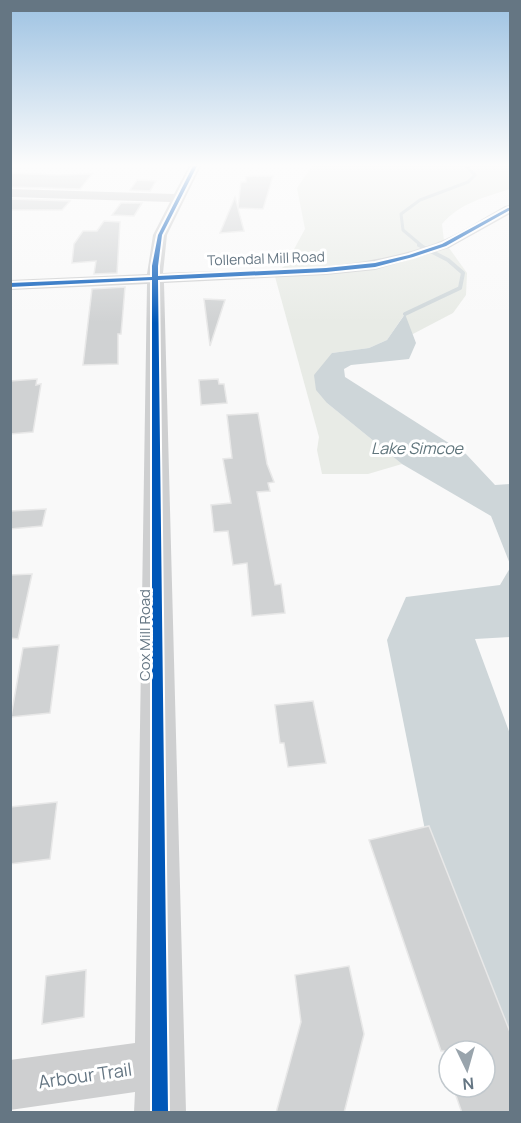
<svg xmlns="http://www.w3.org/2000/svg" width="521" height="1123" font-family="Manrope,sans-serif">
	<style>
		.green { fill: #e8ebe6 }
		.water { fill: #ced6d9 }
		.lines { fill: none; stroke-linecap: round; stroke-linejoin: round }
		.stream-far1 { stroke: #ced6d9; stroke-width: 3 }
		.stream { stroke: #ced6d9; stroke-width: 4 }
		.building { fill: #d0d2d3; stroke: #e8e8e8; stroke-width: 1.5 }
		.minor { fill: #cecfd0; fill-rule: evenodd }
		.cycleway-casing { stroke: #fff; stroke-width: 4 }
		.cycleway { fill: #0057b8; fill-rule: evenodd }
		.labels { text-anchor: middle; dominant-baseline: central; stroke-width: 6; stroke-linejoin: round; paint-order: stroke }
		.far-street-label { font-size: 14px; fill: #657683; stroke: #fff }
		.street-label { font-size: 15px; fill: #657683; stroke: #fff }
		.water-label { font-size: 16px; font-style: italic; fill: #60757c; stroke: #fff }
		.near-street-label { font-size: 18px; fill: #657683; stroke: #fff }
	</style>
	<rect width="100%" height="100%" fill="#f9f9f9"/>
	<!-- green -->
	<path class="green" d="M312,166H510V189C485,197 460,203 442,224L444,241L467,273L466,295L453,313L411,335L404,315L387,340L369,348L332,353L327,403L402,464L368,474H322L317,450L319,437L274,273L285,266L305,229L297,188Z"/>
	<!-- water -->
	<g class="water">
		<path d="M405,314L416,343L409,359L351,365L344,369L345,377L466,454L495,485L510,484V564L491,516L402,464L327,403L316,390L314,375L332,353L369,348L387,340Z"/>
		<path d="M510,568V637L475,639L510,734V1048L425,830L387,640L406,597L500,585Z"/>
	</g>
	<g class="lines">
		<!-- stream-far1 -->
		<path class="stream-far1" d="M422,246L403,230L401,214L420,200L468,182L475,175L466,166"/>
		<!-- stream -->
		<path class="stream" d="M405,314L460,288L463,273L448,260L419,245"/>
	</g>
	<!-- building -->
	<g class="building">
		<path d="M10,173L58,175L92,174L80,189L10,187Z"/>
		<path d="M253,176H273L263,209L238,208L241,182H246V177Z"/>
		<path d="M137,180L156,181L150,191L130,190Z"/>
		<path d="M235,197L244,231L220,233Z"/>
		<path d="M10,199L70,201L62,210H10Z"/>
		<path d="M121,203H142L134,216L112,215Z"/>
		<path d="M104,221L120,222L117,273L94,274L96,261L72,263L74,244L83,231H97Z"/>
		<path d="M125,287L121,334H118V364L83,365L92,289Z"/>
		<path d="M204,299L225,300L210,346Z"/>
		<path d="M37,379L36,385L41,384L33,432L10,434V381Z"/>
		<path d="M218,379L219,384H224L227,403L201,405L199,380Z"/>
		<path d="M258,413L267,464L274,482L268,483L270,491L257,492L275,585L281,584L285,613L252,616L247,563L233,565L228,531L214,532L211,505L231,503L223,459L232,458L227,415Z"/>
		<path d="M46,509L42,526L10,529V511Z"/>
		<path d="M32,574L18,639L10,638V575Z"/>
		<path d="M59,645L50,713L11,717L23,648Z"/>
		<path d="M313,701L326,763L288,767L284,743H280L275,705Z"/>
		<path d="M57,802L50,859L10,864V807Z"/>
		<path d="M429,826L510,1032V1113H462L453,1087H485V1051H441L369,840Z"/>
		<path d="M349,966L364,1034L344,1113H276L301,1022L295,975Z"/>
		<path d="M86,970L84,1017L42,1024L46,976Z"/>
	</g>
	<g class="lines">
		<!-- minor -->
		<path class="minor" d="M189,166H201L167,235L163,273C252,269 352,274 436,243C460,234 483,218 505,206L510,205V214L449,248L375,270L326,275L164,283L186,1112H134L135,1092L10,1110V1060L135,1043L147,284L10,290V280L147,274L153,235L170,202L10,197V189L174,194Z"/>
		<!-- cycleway casing -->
		<g class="cycleway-casing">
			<path id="cycleway" d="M193,166H197L162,235L158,266V276L326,268L375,263L409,255L442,244L508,208H510V210L446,246L413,257L375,267L326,272L158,280L168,1112H152V280L10,287V283L152,277V266L158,235Z"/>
		</g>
		<!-- cycleway -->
		<use href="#cycleway" class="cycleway"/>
	</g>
	<!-- sky -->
	<linearGradient id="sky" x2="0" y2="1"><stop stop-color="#9dc2e2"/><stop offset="0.51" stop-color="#fcfcfc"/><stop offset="1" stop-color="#fcfcfc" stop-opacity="0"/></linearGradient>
	<rect width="521" height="323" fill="url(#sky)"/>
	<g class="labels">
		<!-- far-street labels -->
		<g class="far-street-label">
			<text transform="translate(266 258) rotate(-2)">Tollendal Mill Road</text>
		</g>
		<!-- street labels -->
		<g class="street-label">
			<text transform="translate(144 635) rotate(-90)">Cox Mill Road</text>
		</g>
		<!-- water labels -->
		<g class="water-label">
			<text x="417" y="448">Lake Simcoe</text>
		</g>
		<!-- near-street labels -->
		<g class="near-street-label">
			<text transform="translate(85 1075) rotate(-8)">Arbour Trail</text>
		</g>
	</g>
	<!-- border -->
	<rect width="521" height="1123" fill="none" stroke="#657683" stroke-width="24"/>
	<!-- north arrow -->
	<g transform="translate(467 1069) rotate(175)"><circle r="28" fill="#ffffff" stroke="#c1c8cd" stroke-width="1.5"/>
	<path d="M0-4.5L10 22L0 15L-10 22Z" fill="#99a4ac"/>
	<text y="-9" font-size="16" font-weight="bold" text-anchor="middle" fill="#657683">N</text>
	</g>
</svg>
